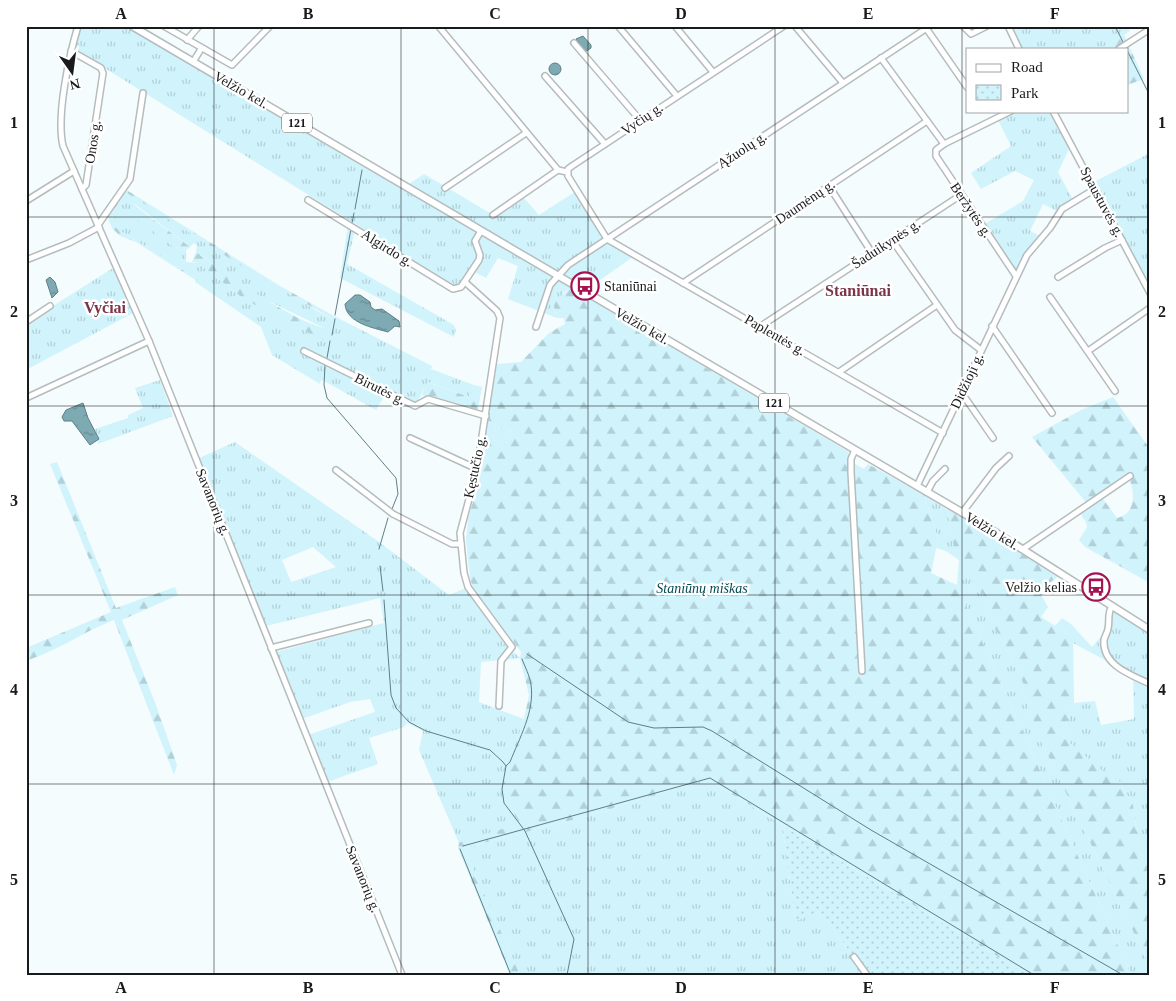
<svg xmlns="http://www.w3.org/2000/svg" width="1176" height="1001" font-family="'Times New Roman',serif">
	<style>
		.grass { fill: url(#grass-tufts); fill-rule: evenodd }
		.forest { fill: url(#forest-firs); fill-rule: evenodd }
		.park { fill: url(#park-dots) }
		.water { fill: url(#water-ripples); stroke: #5f7f86 }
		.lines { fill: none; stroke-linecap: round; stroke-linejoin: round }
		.stream { stroke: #5f7f86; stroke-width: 1 }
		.minor-casing { stroke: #b5bcbd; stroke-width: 8 }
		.major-casing { stroke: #b5bcbd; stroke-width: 9 }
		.minor { stroke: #fff; stroke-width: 5 }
		.major { stroke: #fff; stroke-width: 6 }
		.grid { fill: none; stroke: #181a1b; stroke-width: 1; stroke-opacity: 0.55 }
		.labels { text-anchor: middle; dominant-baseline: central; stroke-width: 5; stroke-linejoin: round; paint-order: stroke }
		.shield { fill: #fff; stroke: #5d5f5f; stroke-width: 1 }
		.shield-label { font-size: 12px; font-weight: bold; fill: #181a1b }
		.street-label { font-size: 14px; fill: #181a1b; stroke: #fff }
		.poi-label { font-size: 14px; fill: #181a1b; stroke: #fff; text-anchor: start }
		.park-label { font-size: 14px; font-style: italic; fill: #044853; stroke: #fff }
		.quarter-label { font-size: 16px; font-weight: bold; fill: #7b3549; stroke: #fff }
		.neatline { fill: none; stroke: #181a1b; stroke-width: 2 }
		.grid-label { font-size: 16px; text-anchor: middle; font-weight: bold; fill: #181a1b }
	</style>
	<defs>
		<pattern id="grass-tufts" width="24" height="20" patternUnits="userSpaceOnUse" patternTransform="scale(1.25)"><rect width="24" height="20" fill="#d0f3fc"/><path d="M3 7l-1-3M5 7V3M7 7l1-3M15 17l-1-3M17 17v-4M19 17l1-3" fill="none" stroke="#b2d0d7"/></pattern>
		<pattern id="forest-firs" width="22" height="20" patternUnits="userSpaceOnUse" patternTransform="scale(1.25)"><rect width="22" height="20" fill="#d0f3fc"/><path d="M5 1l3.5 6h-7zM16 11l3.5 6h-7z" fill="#b2d0d7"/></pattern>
		<pattern id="park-dots" width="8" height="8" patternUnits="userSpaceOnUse" patternTransform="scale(1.25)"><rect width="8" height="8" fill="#d0f3fc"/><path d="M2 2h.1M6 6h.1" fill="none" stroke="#b2d0d7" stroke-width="1.8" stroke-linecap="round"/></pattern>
		<pattern id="water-ripples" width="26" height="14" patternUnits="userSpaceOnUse" patternTransform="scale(1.25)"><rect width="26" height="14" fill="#7eaab4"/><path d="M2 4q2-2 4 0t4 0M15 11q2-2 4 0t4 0" fill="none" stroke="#668a92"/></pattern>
	</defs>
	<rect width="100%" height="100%" fill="#f5fcfd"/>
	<!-- grass -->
	<g class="grass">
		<path d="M80,26H124L571,288L563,293L554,309L557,318L508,299L518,266L498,258L486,278L469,269L461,281L455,286L74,49Z"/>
		<path d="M1009,26H1127L1130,31L1102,49H1021Z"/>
		<path d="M1011,111H1052L1070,147L1058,172L1073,200L1058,212L1043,204L1030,231L1042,237L1015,272L983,225L1023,201L1034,180L1015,171L981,189L971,173L1011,146L997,118Z"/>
		<path d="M1150,153V289L1092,183Z"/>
		<path d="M424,174L495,216L523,197L539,215L575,192L607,241L634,256L586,290L409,184Z"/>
		<path d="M127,193L317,311L333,319L334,316L432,366L431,369L474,385L469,397L428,382L416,404L388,390L376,410L326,382L321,380L320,384L272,355L261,327L195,282L197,279L116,228L113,210ZM132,202L190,247L194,243L197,246L196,252L254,294L326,329L244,299L198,263L186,262V250L171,245Z"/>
		<path d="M348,225L355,230L347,264L454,325L456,330L454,337L340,278Z"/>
		<path d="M113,268L133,313L26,370V323Z"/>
		<path d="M160,380L173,416L98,444L95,429L128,418V415L143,408L135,388Z"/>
		<path d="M496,427L508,428L511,432L508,443L494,440Z"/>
		<path d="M235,442L379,542L449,595L466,588L503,642L520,658L481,662L479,702L524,719L503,781V798L520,824L459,843L419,750L423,731L407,723L404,727L369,738L378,764L327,782L308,735L375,712L370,699L350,702L302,719L276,652L384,623L380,598L266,626L199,458ZM313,547L336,567L291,582L282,560Z"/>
		<path d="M924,495L948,510L950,534L975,586L984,594L995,628L1024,684L1022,690L1040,739L1150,966V975H1131L957,585L959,560L946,551L936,548L938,538Z"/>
		<path d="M1113,609L1150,630V844L1144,847L1136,825L1133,805L1118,779L1112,780L1062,736L1074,703L1095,701L1101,725L1134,719L1133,675L1073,643V637L1055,626L1062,618L1071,624L1092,647L1110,626L1109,614Z"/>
		<path d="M707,779L782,825L796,920L820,911L867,975H520L464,848L607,811L615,807Z"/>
	</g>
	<!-- forest -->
	<g class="forest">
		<path d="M1124,35L1144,79L1127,85V49H1102Z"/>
		<path d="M125,189L280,286L334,316L333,319L262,279L127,193L113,210L116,228L197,279V281L136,242L120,236L112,228L107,215Z"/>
		<path d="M132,202L138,208L190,247L186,250L171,245L132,216L130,203Z"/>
		<path d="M196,252C217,268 307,331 330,329L327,342L244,299L198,263L192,262Z"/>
		<path d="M571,288L849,452L848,460L864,469L868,464L924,495L938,539L931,573L957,585L1131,975H1028L707,779L615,807L607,811L464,848L520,975H510L458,848L459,843L464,840L520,824L503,798V781L524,719L529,695L520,658L521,652L473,588L470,578L466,541L468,520L479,477L497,364L521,362L549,333L565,324L564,318H557C549,296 559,300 571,288ZM496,427L508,428L511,431L508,443L494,440Z"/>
		<path d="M427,382L469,397L474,385L482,387L477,413L422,395Z"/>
		<path d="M1113,397L1150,449V583L1085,547L1079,540L1087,527C1086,515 1074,518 1089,506L1032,437L1081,410ZM1128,476C1135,490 1137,514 1117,518L1100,495Z"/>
		<path d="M57,462L116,608L175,587L178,595L122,620L156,705L177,765L174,775L114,620C85,631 60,649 31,659L26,663V648L111,612L50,464Z"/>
		<path d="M948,510L959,511L1059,576L1039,591L1048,607L1041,617L1073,637L1074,703L1062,736L1112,779H1118L1133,805L1136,825L1144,847L1150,844V966L1040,739L1022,690L1024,684L995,628L984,595L975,586L959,560L950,534Z"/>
	</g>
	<!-- park -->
	<path class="park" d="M782,825L1028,975H867L820,911L796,921Z"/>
	<!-- water -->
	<g class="water">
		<path d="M583,36L591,45V48L585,52L576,39Z"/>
		<circle cx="555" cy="69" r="6"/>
		<path d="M50,277L55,282L58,292L52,298L46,280Z"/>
		<path d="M355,295H360L370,302L371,307L375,310L382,309L399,321L400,327L395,326L388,332C374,328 346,323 345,304Z"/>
		<path d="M83,403L88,418L99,439L90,445L72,421H64L62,417L66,410Z"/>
	</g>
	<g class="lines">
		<!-- stream -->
		<g class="stream">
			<path d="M1115,26L1123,42"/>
			<path d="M1127,50L1150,96"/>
			<path d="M26,134H28"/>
			<path d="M355,209L362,170"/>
			<path d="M352,223L354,213"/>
			<path d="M335,315L351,229"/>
			<path d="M332,335L335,319"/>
			<path d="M327,358L330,341"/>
			<path d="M325,365L324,385L327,398L396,478L398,494L392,509"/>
			<path d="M379,549L388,518"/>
			<path d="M380,566L383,591"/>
			<path d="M384,600L391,695L396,708L409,722L426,731L490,750L503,762L506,766L502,789L504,803L525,831L574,939L567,975"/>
			<path d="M527,654L628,722L654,728L703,727L712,731L871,830L1123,975"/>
			<path d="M506,766L510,762C519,739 535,711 531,685C530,676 525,667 522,659"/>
			<path d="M463,846L710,778L1034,975"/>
			<path d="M460,849L511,975"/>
			<path d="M1146,975L1150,974"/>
		</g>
		<!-- minor casing -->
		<g class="minor-casing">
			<g id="minor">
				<path d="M78,26C69,56 56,116 63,146L149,341L402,975"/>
				<path d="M164,26L232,65L270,26"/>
				<path d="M618,26L677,96"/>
				<path d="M675,26L713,72"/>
				<path d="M784,26L572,166L568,169V176L607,239L943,433"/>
				<path d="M795,26L843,83"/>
				<path d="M963,26L971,34L987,26"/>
				<path d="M1008,26L1019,49"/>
				<path d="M440,28L558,170"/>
				<path d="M926,28L967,87"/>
				<path d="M187,40L199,26"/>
				<path d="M574,43L640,120"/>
				<path d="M1119,49L1150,29"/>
				<path d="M71,51L101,68L103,73L86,185L82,189"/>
				<path d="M881,58L944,144"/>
				<path d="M193,62L201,49"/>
				<path d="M545,76L605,144"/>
				<path d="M1011,111L944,144L936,150V156L1016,276"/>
				<path d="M1053,111L1150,293"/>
				<path d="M829,186L872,253"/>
				<path d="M445,188L526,133"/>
				<path d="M308,200L453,289L461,287L479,260L480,255L475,241L481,231"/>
				<path d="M26,201L74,171"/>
				<path d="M493,215L558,170L567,172"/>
				<path d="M98,225L130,179L143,93"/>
				<path d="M892,240L955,330L981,350"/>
				<path d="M26,260L69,243L99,227"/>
				<path d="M1058,277L1105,248L1122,240"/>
				<path d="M465,282L497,311L500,318L477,469L460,533L464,573L468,587L512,647L501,661L499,706"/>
				<path d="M683,283L927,121"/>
				<path d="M1050,297L1115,391"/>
				<path d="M26,322L50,306"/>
				<path d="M761,326L961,195"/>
				<path d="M992,326L1052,413"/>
				<path d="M536,327L550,285L568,265L930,26"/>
				<path d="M304,351L415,406L428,399L486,416"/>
				<path d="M1088,351L1150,308"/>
				<path d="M839,372L937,305"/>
				<path d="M960,396L966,399L993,438"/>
				<path d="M26,398L149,341"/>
				<path d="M410,438L477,469"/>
				<path d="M855,450L851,459V472L862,671"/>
				<path d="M336,470L393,514L452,544H461"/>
				<path d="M917,486L1027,255L1050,228L1062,209L1095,189"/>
				<path d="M927,492L933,481L945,469"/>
				<path d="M962,513L996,468L1009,456"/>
				<path d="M1023,549L1130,476"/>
				<path d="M1112,606C1107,613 1110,620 1108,629C1107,633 1105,636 1104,640C1102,666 1132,675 1150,684"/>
				<path d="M271,648L369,623"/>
				<path d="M854,957L867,975"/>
			</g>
		</g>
		<!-- major casing -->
		<g class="major-casing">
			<path id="major" d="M132,26L992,530L1150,630"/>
		</g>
		<!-- minor -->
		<use href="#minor" class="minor"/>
		<!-- major -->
		<use href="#major" class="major"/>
	</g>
	<!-- grid -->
	<path class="grid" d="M214,26V975M401,26V975M588,26V975M775,26V975M962,26V975M26,217H1150M26,406H1150M26,595H1150M26,784H1150"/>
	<!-- icons -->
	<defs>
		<g id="bus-ring" transform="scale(1.4375)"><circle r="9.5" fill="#fff" stroke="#a51251" stroke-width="1.5"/><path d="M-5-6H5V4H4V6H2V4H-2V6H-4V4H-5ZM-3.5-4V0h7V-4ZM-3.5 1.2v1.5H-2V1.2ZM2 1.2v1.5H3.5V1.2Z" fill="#a51251"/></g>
	</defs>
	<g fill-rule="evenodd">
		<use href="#bus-ring" x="585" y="286"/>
		<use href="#bus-ring" x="1096" y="587"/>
	</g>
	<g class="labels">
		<!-- shield labels -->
		<g class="shield">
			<rect x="282" y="113.5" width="30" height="19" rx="4"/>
			<rect x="759" y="393.5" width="30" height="19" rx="4"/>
		</g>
		<g class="shield-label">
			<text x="297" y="123">121</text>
			<text x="774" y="403">121</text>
		</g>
		<!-- street labels -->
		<g class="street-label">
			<text transform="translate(241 90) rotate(30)">Velžio kel.</text>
			<text transform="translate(642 119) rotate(-34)">Vyčių g.</text>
			<text transform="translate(93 142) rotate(-81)">Onos g.</text>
			<text transform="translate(742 150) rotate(-33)">Ąžuolų g.</text>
			<text transform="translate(805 202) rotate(-34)">Daumėnų g.</text>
			<text transform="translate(1102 202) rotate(62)">Spaustuvės g.</text>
			<text transform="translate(971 210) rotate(56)">Beržytės g.</text>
			<text transform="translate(886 244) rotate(-33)">Šaduikynės g.</text>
			<text transform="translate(387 248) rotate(32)">Algirdo g.</text>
			<text transform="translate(642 326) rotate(30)">Velžio kel.</text>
			<text transform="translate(775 335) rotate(30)">Paplentės g.</text>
			<text transform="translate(967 381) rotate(-65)">Didžioji g.</text>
			<text transform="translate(380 389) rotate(26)">Birutės g.</text>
			<text transform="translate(475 467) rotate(-78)">Kęstučio g.</text>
			<text transform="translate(213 502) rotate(68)">Savanorių g.</text>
			<text transform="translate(992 531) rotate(31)">Velžio kel.</text>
			<text transform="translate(363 879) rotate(68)">Savanorių g.</text>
		</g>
		<!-- poi labels -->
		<g class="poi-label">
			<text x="604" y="286">Staniūnai</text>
			<text x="1077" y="587" text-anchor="end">Velžio kelias</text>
		</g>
		<!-- park labels -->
		<g class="park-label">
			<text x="702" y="588">Staniūnų miškas</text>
		</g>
		<!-- quarter labels -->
		<g class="quarter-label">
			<text x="858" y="290">Staniūnai</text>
			<text x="105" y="307">Vyčiai</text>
		</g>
	</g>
	<!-- border -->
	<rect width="1176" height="1001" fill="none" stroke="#ffffff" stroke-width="55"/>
	<!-- legend -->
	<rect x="966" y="48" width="162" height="65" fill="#ffffff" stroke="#a3a3a4"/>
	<rect x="976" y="64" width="25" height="8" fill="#ffffff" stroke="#a3a3a4"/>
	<text x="1011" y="72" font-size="15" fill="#181a1b">Road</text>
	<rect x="976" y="85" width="25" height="15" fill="url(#park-dots)" stroke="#a3a3a4"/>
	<text x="1011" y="98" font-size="15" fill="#181a1b">Park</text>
	<!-- north arrow -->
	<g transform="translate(72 72) rotate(166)" stroke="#ffffff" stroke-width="4" paint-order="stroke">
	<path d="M0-4L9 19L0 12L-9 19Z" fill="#181a1b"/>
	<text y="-8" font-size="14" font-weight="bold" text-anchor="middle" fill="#181a1b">N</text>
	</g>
	<rect x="28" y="28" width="1120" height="946" class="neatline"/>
	<g class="grid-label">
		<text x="121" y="19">A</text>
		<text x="308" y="19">B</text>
		<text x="495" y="19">C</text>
		<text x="681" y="19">D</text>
		<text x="868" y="19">E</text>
		<text x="1055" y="19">F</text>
		<text x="14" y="128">1</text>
		<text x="1162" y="128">1</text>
		<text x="14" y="317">2</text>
		<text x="1162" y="317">2</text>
		<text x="14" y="506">3</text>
		<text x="1162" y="506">3</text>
		<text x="14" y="695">4</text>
		<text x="1162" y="695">4</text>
		<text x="14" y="885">5</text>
		<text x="1162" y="885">5</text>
		<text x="121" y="993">A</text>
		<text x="308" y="993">B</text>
		<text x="495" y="993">C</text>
		<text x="681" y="993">D</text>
		<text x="868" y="993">E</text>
		<text x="1055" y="993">F</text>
	</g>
</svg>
